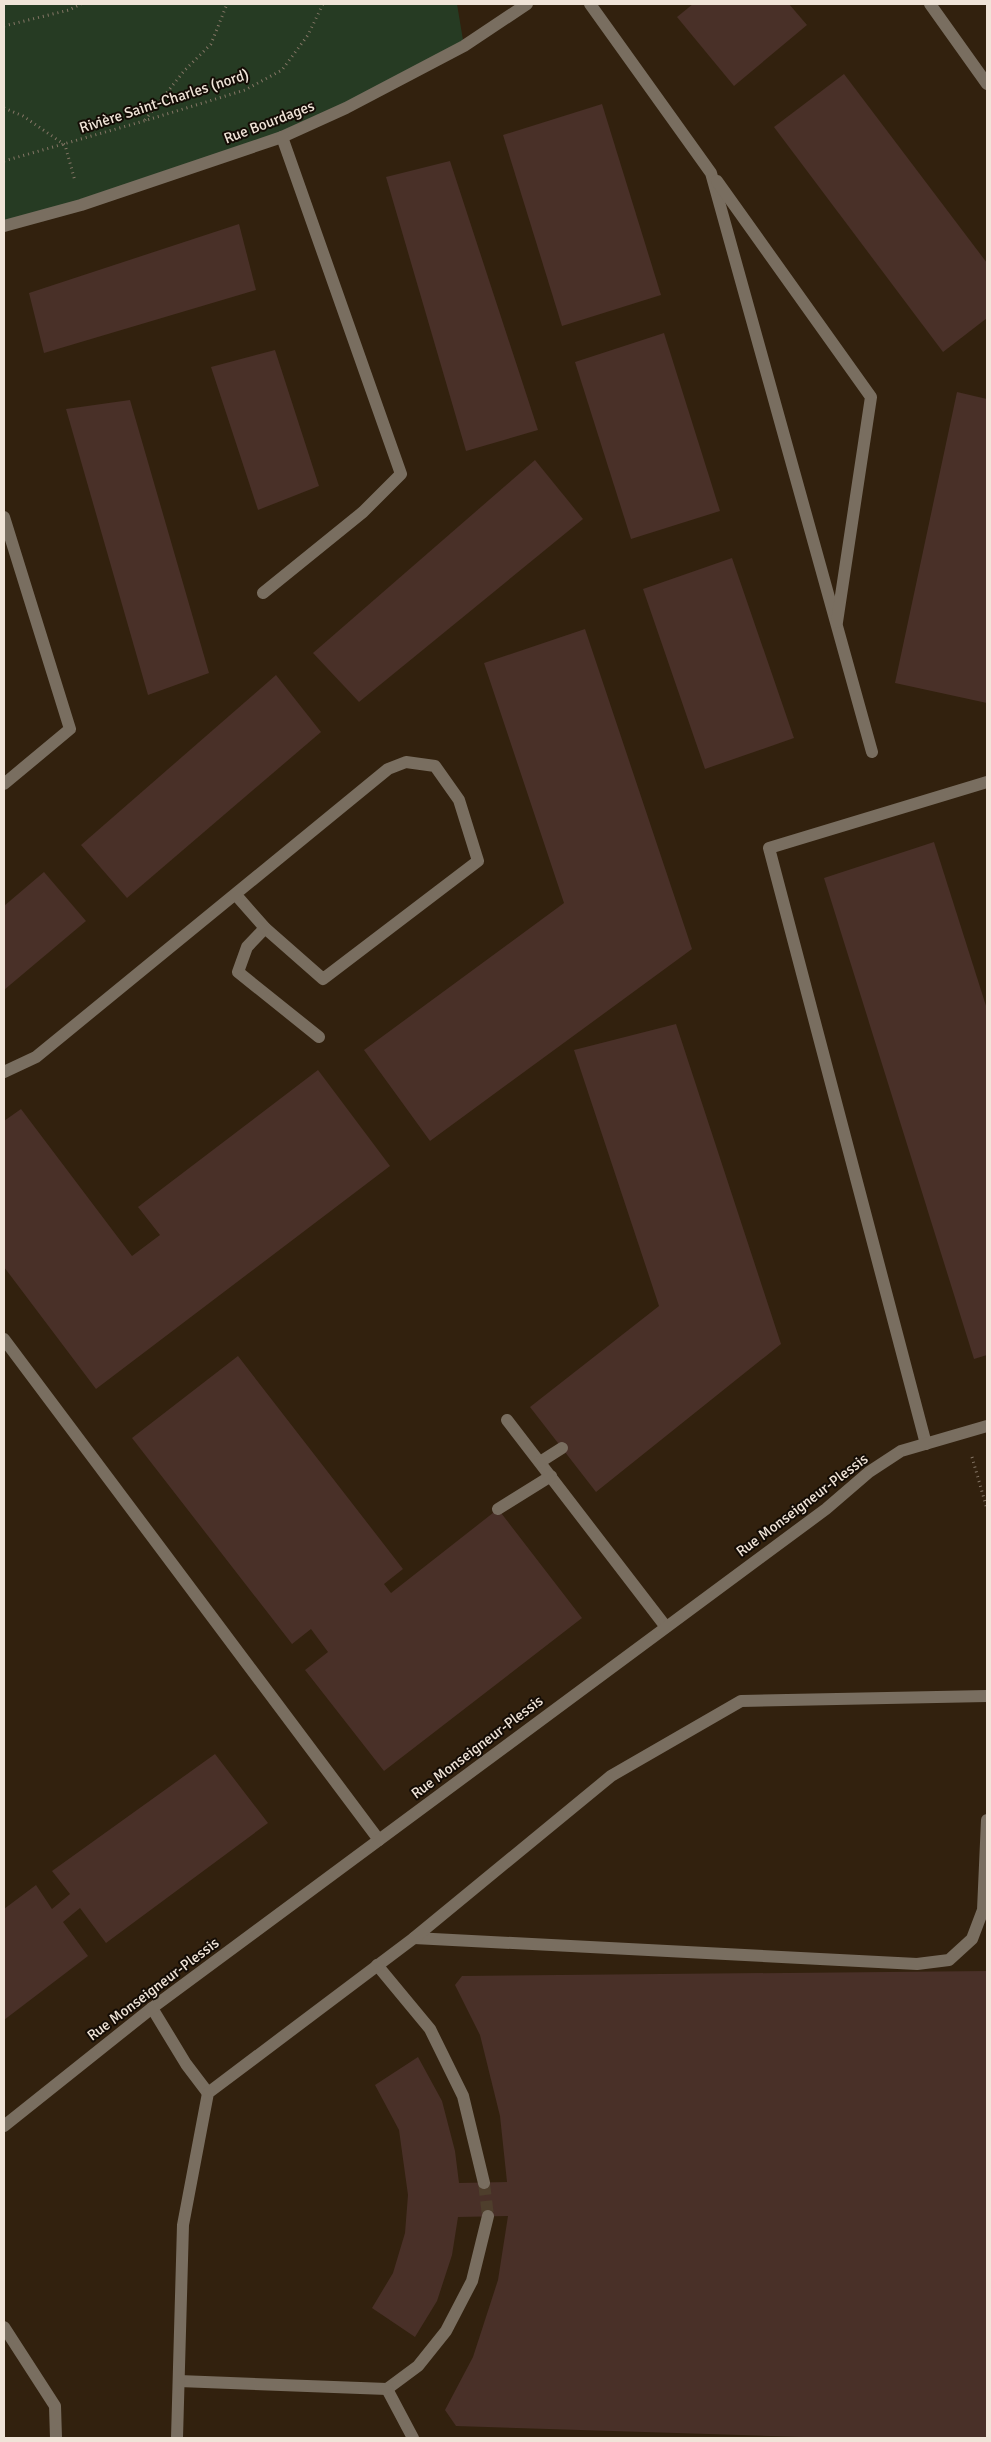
<svg xmlns="http://www.w3.org/2000/svg" width="991" height="2442" font-family="Signika,sans-serif">
	<style>
		.green { fill: #263b23 }
		.building { fill: #493028 }
		.lines { fill: none; stroke-linecap: round; stroke-linejoin: round }
		.minor-tunnel { stroke: #4e3e2c; stroke-width: 12; stroke-dasharray: 12 6; stroke-linecap: butt }
		.path { stroke: #857666; stroke-width: 3; stroke-dasharray: 1 4; stroke-linecap: butt }
		.minor { stroke: #796e60; stroke-width: 12 }
		.labels { text-anchor: middle; dominant-baseline: central; stroke-width: 4; stroke-linejoin: round; paint-order: stroke }
		.street-label { font-size: 15px; fill: #f0e4d8; stroke: #140c05 }
	</style>
	<rect width="100%" height="100%" fill="#32210e"/>
	<!-- green -->
	<path class="green" d="M4,4H457L464,46L282,137L4,226Z"/>
	<!-- building -->
	<g class="building">
		<path d="M693,4H789L807,25L734,86L677,17Z"/>
		<path d="M844,74L987,263V318L943,352L774,127Z"/>
		<path d="M602,104L661,295L562,326L503,135Z"/>
		<path d="M450,161L538,430L466,451L386,177Z"/>
		<path d="M239,224L256,290L44,353L29,293Z"/>
		<path d="M664,333L720,511L631,539L575,362Z"/>
		<path d="M275,350L319,486L258,510L211,367Z"/>
		<path d="M957,392L987,399V703L895,683Z"/>
		<path d="M130,400L209,673L148,695L66,409Z"/>
		<path d="M535,460L583,519L359,702L313,653Z"/>
		<path d="M732,558L794,738L705,769L643,589Z"/>
		<path d="M585,629L692,949L430,1141L364,1050L564,903L484,663Z"/>
		<path d="M276,675L321,732L127,898L81,845Z"/>
		<path d="M934,842L987,1009V1355L974,1359L824,878Z"/>
		<path d="M44,872L86,921L4,990V906Z"/>
		<path d="M676,1024L781,1344L596,1492L530,1407L659,1306L574,1050Z"/>
		<path d="M318,1070L390,1166L96,1389L4,1267V1121L21,1109L132,1256L160,1235L138,1207Z"/>
		<path d="M238,1356L403,1569L384,1584L391,1593L498,1509L582,1618L384,1771L305,1670L328,1652L311,1629L292,1644L132,1438Z"/>
		<path d="M215,1754L268,1823L106,1943L80,1908L63,1922L88,1956L4,2020V1909L36,1885L52,1909L70,1894L52,1871Z"/>
		<path d="M987,1971V2438H835L456,2426L445,2410L473,2357L498,2280L508,2216L458,2217L452,2255L437,2301L415,2337L372,2308L393,2273L405,2233L408,2195L399,2130L375,2085L418,2057L442,2101L455,2151L459,2183L507,2182L500,2116L480,2035L455,1985L462,1976Z"/>
	</g>
	<g class="lines">
		<!-- minor-tunnel -->
		<path class="minor-tunnel" d="M484,2183L488,2216"/>
		<!-- path -->
		<g class="path">
			<path d="M4,26L69,10L81,4"/>
			<path d="M4,108L23,116L65,145L75,181"/>
			<path d="M145,120L184,71L211,44L227,4"/>
			<path d="M4,161L144,121L245,90L282,70L308,35L323,4"/>
			<path d="M972,1457L987,1509"/>
		</g>
		<!-- minor -->
		<g class="minor">
			<path d="M590,4L711,173L872,752"/>
			<path d="M930,4L987,84"/>
			<path d="M717,181L871,397L837,622"/>
			<path d="M4,226L81,205L282,137L346,108L464,46L527,4"/>
			<path d="M4,517L70,729L4,784"/>
			<path d="M263,593L363,512L401,474L282,137"/>
			<path d="M265,928L247,947L238,972L319,1037"/>
			<path d="M4,1072L36,1057L388,769L406,762L435,766L459,800L478,861L323,979L265,928L236,895"/>
			<path d="M4,1339L379,1840"/>
			<path d="M507,1420L666,1627"/>
			<path d="M926,1444L769,848L987,782"/>
			<path d="M540,1462L562,1448"/>
			<path d="M498,1509L551,1476"/>
			<path d="M414,1938L917,1964L949,1960L972,1939L983,1910L987,1820"/>
			<path d="M377,1965L430,2029L463,2096L484,2183"/>
			<path d="M152,2008L186,2064L208,2093"/>
			<path d="M4,2126L152,2008L826,1509L869,1472L901,1451L987,1426"/>
			<path d="M4,2327L55,2406L56,2438"/>
			<path d="M179,2381L387,2389L418,2366L446,2331L472,2281L488,2216"/>
			<path d="M387,2389L413,2438"/>
			<path d="M177,2438L183,2225L208,2093L414,1938L611,1776L741,1701L987,1696"/>
		</g>
	</g>
	<g class="labels">
		<!-- street labels -->
		<g class="street-label">
			<text transform="translate(164 101) rotate(-18)">Rivière Saint-Charles (nord)</text>
			<text transform="translate(269 122) rotate(-21)">Rue Bourdages</text>
			<text transform="translate(802 1505) rotate(-37)">Rue Monseigneur-Plessis</text>
			<text transform="translate(477 1747) rotate(-37)">Rue Monseigneur-Plessis</text>
			<text transform="translate(153 1989) rotate(-37)">Rue Monseigneur-Plessis</text>
		</g>
	</g>
	<!-- border -->
	<rect width="991" height="2442" fill="none" stroke="#f0e4d8" stroke-width="10"/>
</svg>
